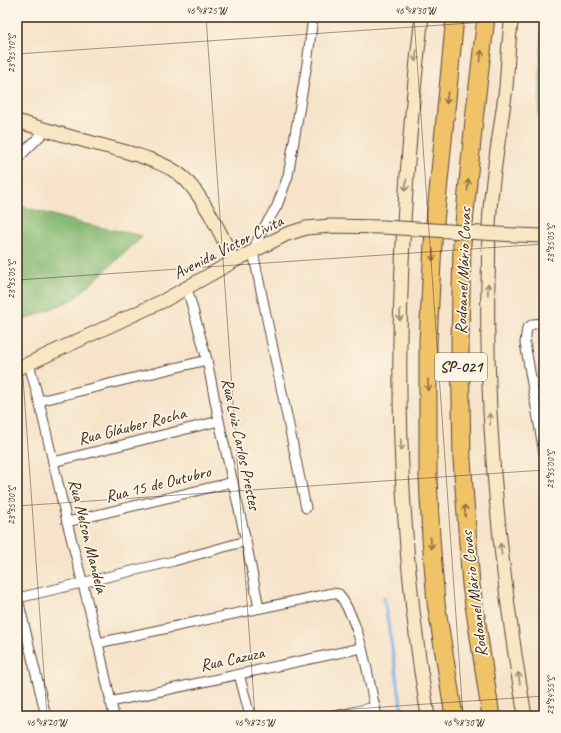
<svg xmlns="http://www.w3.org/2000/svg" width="561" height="733" font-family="Caveat,sans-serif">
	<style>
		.forest { fill: #87ba74; stroke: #617249 }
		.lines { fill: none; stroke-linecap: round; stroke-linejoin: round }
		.stream { stroke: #7cafe9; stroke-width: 3 }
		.street-casing { stroke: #574638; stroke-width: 11 }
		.secondary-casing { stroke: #574638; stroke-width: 15 }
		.highway-casing { stroke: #574638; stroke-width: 19 }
		.street { stroke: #fff; stroke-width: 9 }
		.secondary { stroke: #f9e7c3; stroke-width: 13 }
		.highway { stroke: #f1c369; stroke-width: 17 }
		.secondary-bridge-casing { stroke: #574638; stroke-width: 15; stroke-linecap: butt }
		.secondary-bridge { stroke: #f9e7c3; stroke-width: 13 }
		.oneway { stroke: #9a8870 }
		.oneway2 { stroke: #8d6f40 }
		.ticks { fill: none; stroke: #3b2a1e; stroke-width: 1; stroke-opacity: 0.45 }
		.labels { text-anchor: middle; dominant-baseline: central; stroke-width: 3.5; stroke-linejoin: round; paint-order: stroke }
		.shield { fill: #fcf5e5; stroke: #75675a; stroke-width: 1 }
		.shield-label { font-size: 16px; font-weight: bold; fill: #3b2a1e }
		.street-label { font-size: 17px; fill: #3b2a1e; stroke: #fcf5e5 }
		.neatline { fill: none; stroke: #3b2a1e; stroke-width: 1.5 }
		.ticks-label { font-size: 10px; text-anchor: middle; fill: #3b2a1e }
	</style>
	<rect width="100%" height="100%" fill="#fcf5e5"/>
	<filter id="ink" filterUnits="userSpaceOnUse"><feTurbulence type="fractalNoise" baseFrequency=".025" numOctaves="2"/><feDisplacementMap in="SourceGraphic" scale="8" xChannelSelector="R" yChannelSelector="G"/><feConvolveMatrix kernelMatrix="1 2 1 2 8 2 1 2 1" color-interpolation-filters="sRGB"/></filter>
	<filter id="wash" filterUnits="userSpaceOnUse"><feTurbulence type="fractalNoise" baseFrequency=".012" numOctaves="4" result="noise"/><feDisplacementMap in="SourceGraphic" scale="16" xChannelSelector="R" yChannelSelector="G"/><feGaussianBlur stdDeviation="0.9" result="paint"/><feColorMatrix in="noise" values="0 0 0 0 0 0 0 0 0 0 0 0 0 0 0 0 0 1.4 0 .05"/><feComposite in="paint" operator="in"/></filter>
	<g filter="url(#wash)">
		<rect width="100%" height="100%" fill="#f6e3c9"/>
		<!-- forest -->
		<g class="forest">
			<path d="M541,17H544V100L539,117Z"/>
			<path d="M17,205L84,224L143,236L74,299L27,319L17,321Z"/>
		</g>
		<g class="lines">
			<!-- stream -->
			<path class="stream" d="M384,598L403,716"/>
		</g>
	</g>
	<g filter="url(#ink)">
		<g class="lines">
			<!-- street casing -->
			<g class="street-casing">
				<g id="street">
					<path d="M17,159L46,130"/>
					<path d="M187,288L207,360L219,421L246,541L259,608"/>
					<path d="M544,323L533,324L527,328L525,343L544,453"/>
					<path d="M29,364L39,401L67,522L98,643L114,716"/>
					<path d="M39,401L207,360"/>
					<path d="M53,462L219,421"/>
					<path d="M306,508L253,252L260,234L277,206L288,176L307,64L313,17"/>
					<path d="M67,522L233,482"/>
					<path d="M17,595L46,716"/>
					<path d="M18,598L174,561L246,541"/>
					<path d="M98,643L332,593L339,594C363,628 367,676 377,716"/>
					<path d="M239,674L250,716"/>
					<path d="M110,702L361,648"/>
					<path d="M335,716L375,707"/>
				</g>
			</g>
			<!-- secondary casing -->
			<g class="secondary-casing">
				<g id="secondary">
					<path d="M422,17C415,70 411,122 407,175C394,355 397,537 428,716"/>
					<path d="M512,17C508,40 508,64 506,87C501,128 493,169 490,210C488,233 489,257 488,280C485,427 500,572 525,716"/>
					<path d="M17,121C42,129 68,136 93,143C119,150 167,160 186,180C207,203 220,233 234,261"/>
					<path d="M516,235L544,236"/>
					<path d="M17,369L165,300L234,261L287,234L306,228L331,226L383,227"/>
				</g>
			</g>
			<!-- highway casing -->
			<g class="highway-casing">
				<g id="highway">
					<path d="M486,17L474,120L462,244L460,344L462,459L471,585L491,716"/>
					<path d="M454,716L436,603L431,538L428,477V341L433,243L455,17"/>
				</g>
			</g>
			<!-- street -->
			<use href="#street" class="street"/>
			<!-- secondary -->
			<use href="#secondary" class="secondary"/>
			<!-- highway -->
			<use href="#highway" class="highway"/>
			<!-- secondary-bridge casing -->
			<g class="secondary-bridge-casing">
				<path id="secondary-bridge" d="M383,227L516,235"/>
			</g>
			<!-- secondary-bridge -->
			<use href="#secondary-bridge" class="secondary-bridge"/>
		</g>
		<!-- one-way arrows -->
		<defs><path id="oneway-shaft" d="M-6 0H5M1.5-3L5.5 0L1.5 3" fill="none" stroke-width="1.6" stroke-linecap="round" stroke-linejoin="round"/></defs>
		<g class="oneway">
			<use href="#oneway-shaft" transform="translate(416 56) rotate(98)"/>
			<use href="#oneway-shaft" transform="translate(406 185) rotate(94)"/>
			<use href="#oneway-shaft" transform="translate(488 289) rotate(-89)"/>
			<use href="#oneway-shaft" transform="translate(400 315) rotate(91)"/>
			<use href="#oneway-shaft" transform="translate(490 419) rotate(-92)"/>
			<use href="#oneway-shaft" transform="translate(401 445) rotate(88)"/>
			<use href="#oneway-shaft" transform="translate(501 549) rotate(-96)"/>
			<use href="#oneway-shaft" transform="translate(519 678) rotate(-99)"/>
		</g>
		<g class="oneway2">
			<use href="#oneway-shaft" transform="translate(481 56) rotate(-84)"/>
			<use href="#oneway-shaft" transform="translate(447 98) rotate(96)"/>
			<use href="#oneway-shaft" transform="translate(468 185) rotate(-84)"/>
			<use href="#oneway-shaft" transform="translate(433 255) rotate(93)"/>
			<use href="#oneway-shaft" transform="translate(428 385) rotate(90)"/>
			<use href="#oneway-shaft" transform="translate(465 511) rotate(-93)"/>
			<use href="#oneway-shaft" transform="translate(431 543) rotate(86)"/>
		</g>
	</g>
	<!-- ticks -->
	<path class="ticks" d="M206,17L255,716M414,17L463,716M17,54L544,18M17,280L544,244M17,293L47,716M17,506L544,470M251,716L544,696"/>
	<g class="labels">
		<!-- shield labels -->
		<rect class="shield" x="435" y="353" width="52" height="28" rx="3"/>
		<g class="shield-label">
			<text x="461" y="367">SP-021</text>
		</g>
		<!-- street labels -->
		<g class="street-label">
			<text transform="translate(228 247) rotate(-27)">Avenida Victor Civita</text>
			<text transform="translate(463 271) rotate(-88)">Rodoanel Mário Covas</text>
			<text transform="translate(132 426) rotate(-14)">Rua Gláuber Rocha</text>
			<text transform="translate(241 444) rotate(78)">Rua Luiz Carlos Prestes</text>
			<text transform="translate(158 484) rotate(-14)">Rua 15 de Outubro</text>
			<text transform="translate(88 536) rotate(76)">Rua Nelson Mandela</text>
			<text transform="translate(474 594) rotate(-97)">Rodoanel Mário Covas</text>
			<text transform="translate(232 659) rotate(-12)">Rua Cazuza</text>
		</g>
	</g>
	<!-- margin -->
	<rect width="561" height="733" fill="none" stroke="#fcf5e5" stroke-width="44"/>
	<rect x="22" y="22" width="517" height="689" class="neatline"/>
	<g class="ticks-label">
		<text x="206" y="14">46°48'25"W</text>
		<text x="415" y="14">46°48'30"W</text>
		<text transform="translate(11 54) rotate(-90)" y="4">23°35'10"S</text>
		<text transform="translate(550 244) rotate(-90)" y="4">23°35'05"S</text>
		<text transform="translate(11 280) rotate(-90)" y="4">23°35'05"S</text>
		<text transform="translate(550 470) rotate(-90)" y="4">23°35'00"S</text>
		<text transform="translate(11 506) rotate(-90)" y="4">23°35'00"S</text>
		<text transform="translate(550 696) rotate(-90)" y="4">23°34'55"S</text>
		<text x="46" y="726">46°48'20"W</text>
		<text x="254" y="726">46°48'25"W</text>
		<text x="463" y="726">46°48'30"W</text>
	</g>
</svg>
